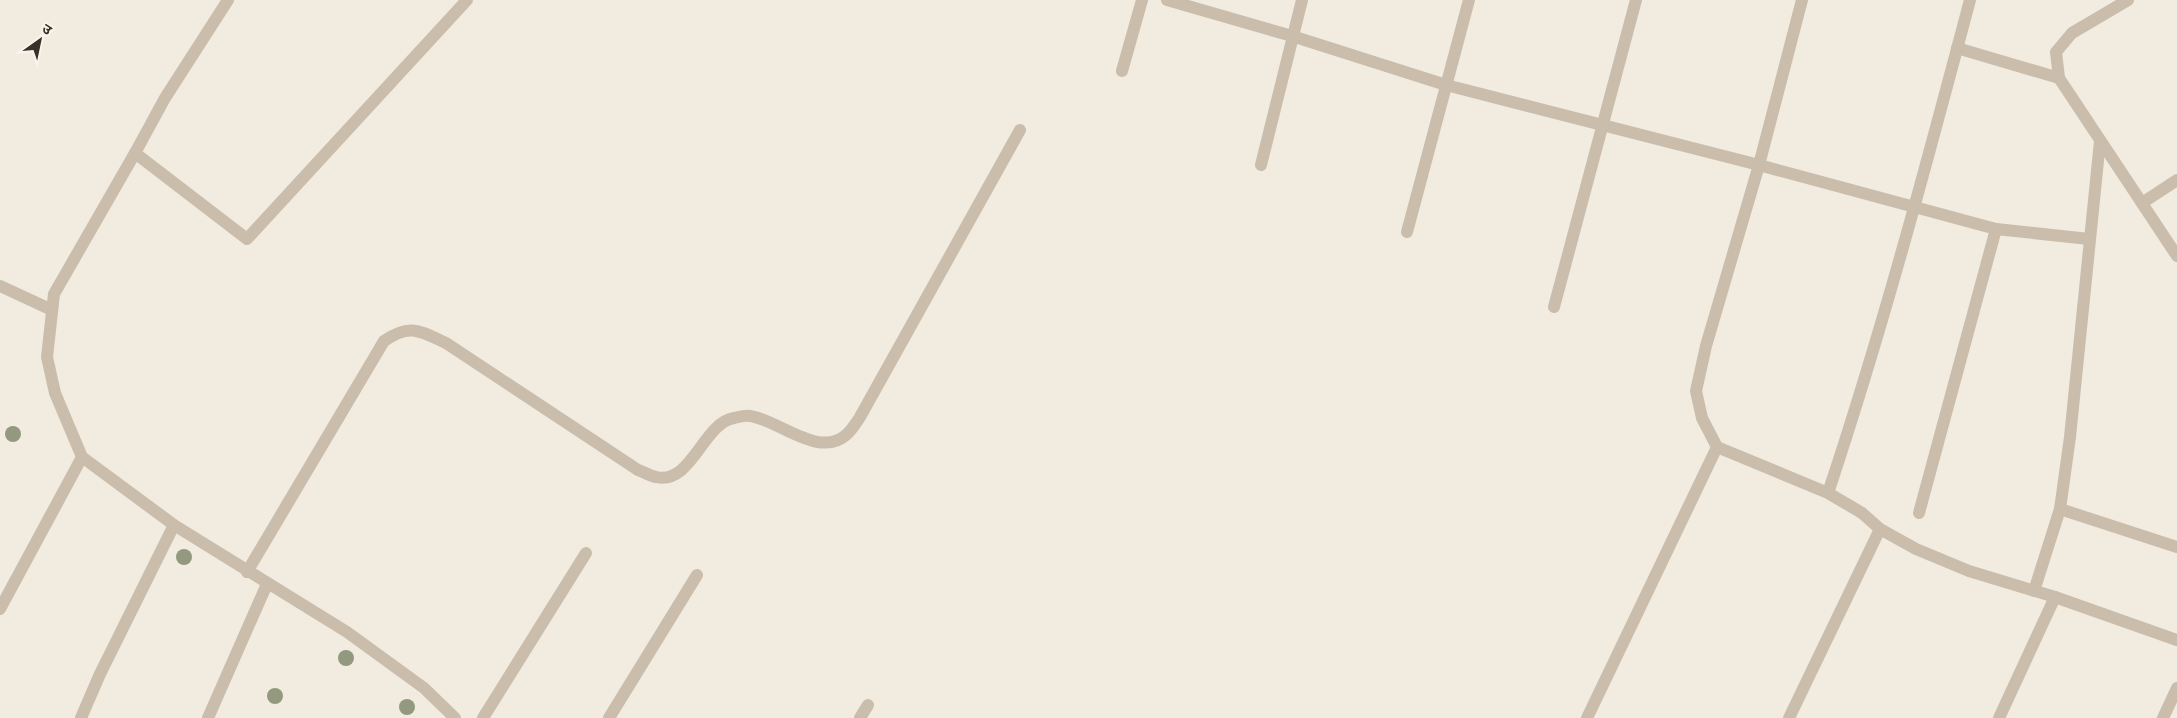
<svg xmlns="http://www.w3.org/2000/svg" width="2177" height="718" font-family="Montserrat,'Noto Sans Devanagari',sans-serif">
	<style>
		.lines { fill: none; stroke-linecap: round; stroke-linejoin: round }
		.minor { stroke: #cabdab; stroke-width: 12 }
		.tree { fill: #92997e }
	</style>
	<rect width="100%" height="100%" fill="#f2ebdf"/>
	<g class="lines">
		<!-- minor -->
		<g class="minor">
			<path d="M228,0L165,98L135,153L247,239L467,0"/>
			<path d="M1167,0L1292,36L1446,85L1759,165L1996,229L2089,239"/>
			<path d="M1802,0L1759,165L1706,346L1696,391L1702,418L1717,447L1828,493L1862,513L1880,529L1916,549L1969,571L2055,597L2177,640"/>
			<path d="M2128,0L2072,33L2056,52L2059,78L2177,256"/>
			<path d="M1957,48L2059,78"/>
			<path d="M1122,71L1142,0"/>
			<path d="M135,153L54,294L47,357L55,393L82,457L174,525L347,632L424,688L455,718"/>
			<path d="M1261,165L1302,0"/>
			<path d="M2142,203L2177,180"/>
			<path d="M1407,232L1469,0"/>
			<path d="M0,286L52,310"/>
			<path d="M1554,307L1636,0"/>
			<path d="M1828,493C1882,331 1926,166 1970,0"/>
			<path d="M2060,509L2177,547"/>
			<path d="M1919,513L1996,229"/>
			<path d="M247,572L384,341C410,323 420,331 446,343L638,470C644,472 650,476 656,477C692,485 703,423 734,418C739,417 745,415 750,416C777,419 819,459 846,435C852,430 856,423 860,417L1020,130"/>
			<path d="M2034,591L2060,509L2070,437L2100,141"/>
			<path d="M0,609L82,457"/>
			<path d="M81,718L100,674L174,525"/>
			<path d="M208,718L267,584"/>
			<path d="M483,718L586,553"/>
			<path d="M609,718L697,575"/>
			<path d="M860,718L868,705"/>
			<path d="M1587,718L1717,447"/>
			<path d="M1789,718L1880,529"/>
			<path d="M1999,718L2055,597"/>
			<path d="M2163,718L2177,688"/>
		</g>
	</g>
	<!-- trees -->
	<g class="tree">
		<circle cx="13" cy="434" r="8"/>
		<circle cx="184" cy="557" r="8"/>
		<circle cx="346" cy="658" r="8"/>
		<circle cx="275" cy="696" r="8"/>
		<circle cx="407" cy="707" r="8"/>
	</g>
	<!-- north arrow -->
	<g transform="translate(40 40) rotate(33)" stroke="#faf5ec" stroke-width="4" paint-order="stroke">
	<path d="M0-4L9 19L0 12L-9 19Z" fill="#38302a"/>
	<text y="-8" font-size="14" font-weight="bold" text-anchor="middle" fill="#38302a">उ</text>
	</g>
</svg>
